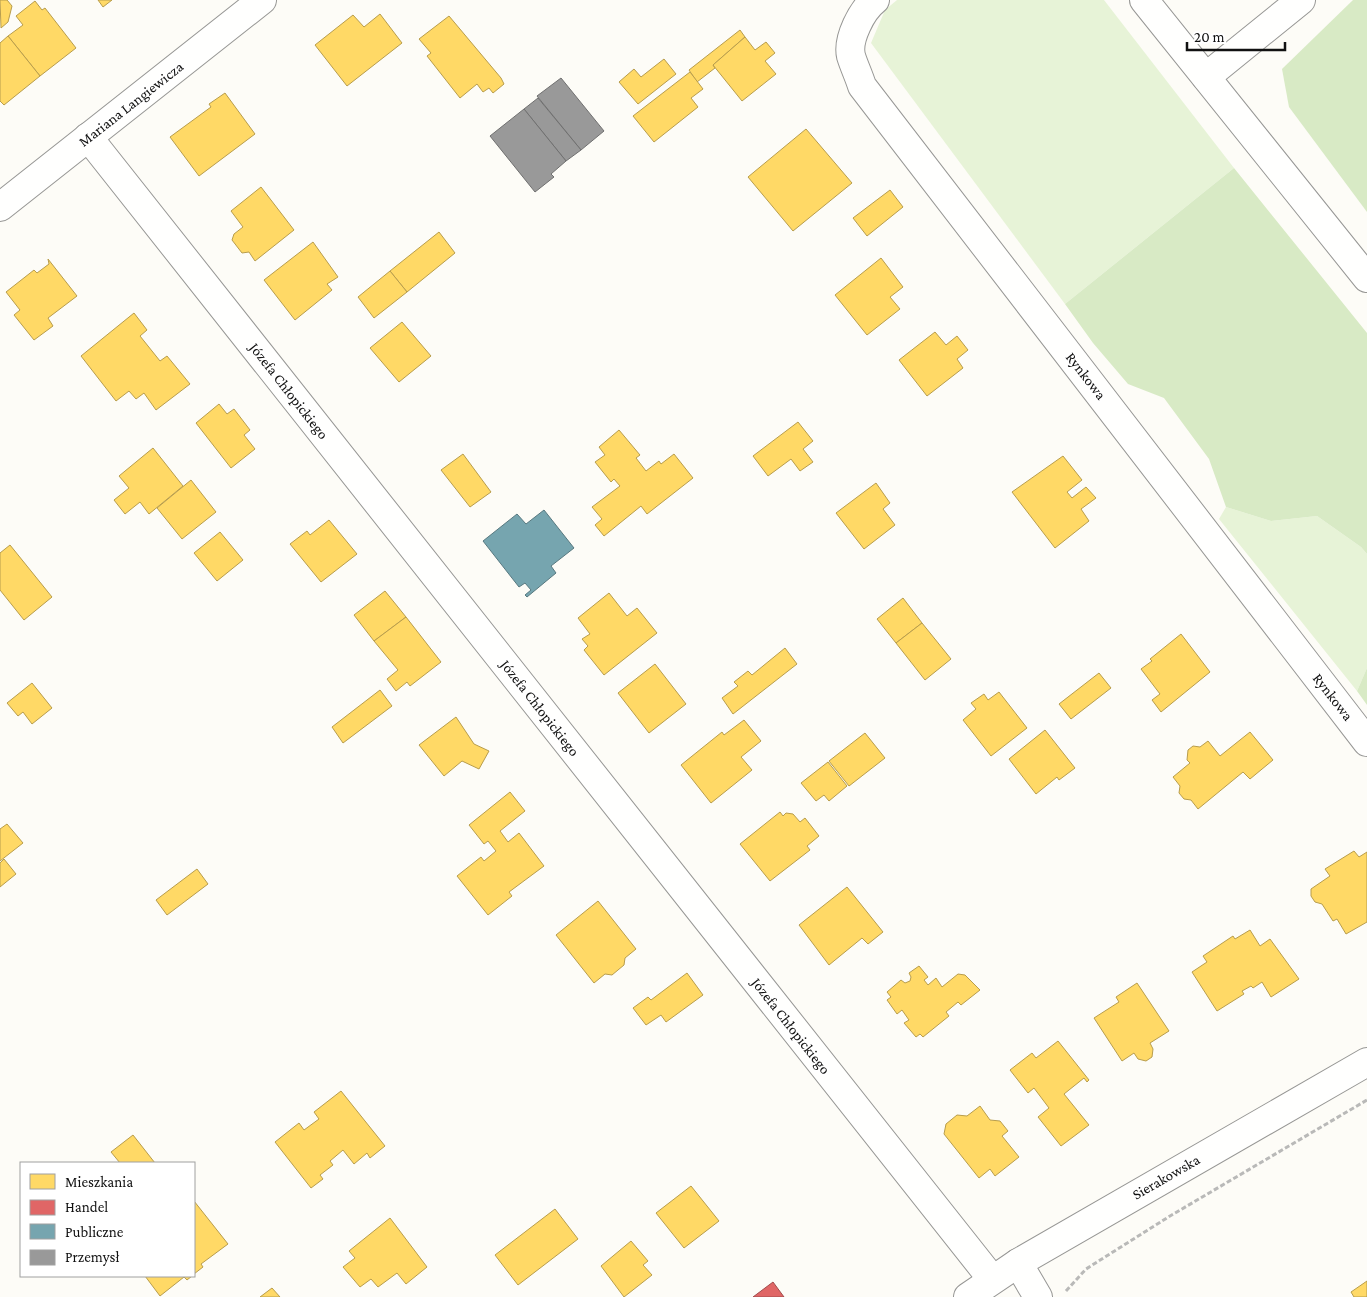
<svg xmlns="http://www.w3.org/2000/svg" width="1367" height="1297" font-family="'Crimson Pro',serif">
	<style>
		.green { fill: #e7f3d7 }
		.forest { fill: #d8eac5 }
		.homes { fill: #ffd966; stroke: #b89d4c }
		.shops { fill: #e06666; stroke: #a24c4c }
		.public { fill: #76a5af; stroke: #587980 }
		.industry { fill: #999; stroke: #707070 }
		.lines { fill: none; stroke-linecap: round; stroke-linejoin: round }
		.minor-casing { stroke: #979795; stroke-width: 30 }
		.path { stroke: #b9b9b8; stroke-width: 3; stroke-dasharray: 5 2.5; stroke-linecap: butt }
		.minor { stroke: #fffffe; stroke-width: 28 }
		.labels { text-anchor: middle; dominant-baseline: central; stroke-width: 5; stroke-linejoin: round; paint-order: stroke }
		.street-label { font-size: 15px; fill: #111; stroke: #fff }
	</style>
	<rect width="100%" height="100%" fill="#fdfcf7"/>
	<!-- green -->
	<g class="green">
		<path d="M897,0H1104L1234,168L1065,304L871,43L885,10Z"/>
		<path d="M1226,507L1271,521L1317,516L1361,547L1367,554V668L1357,691L1219,519Z"/>
	</g>
	<!-- forest -->
	<g class="forest">
		<path d="M1353,0H1367V212L1289,107L1282,69Z"/>
		<path d="M1234,168L1367,333V554L1361,547L1317,516L1271,521L1226,507L1209,459L1164,398L1128,384L1093,343L1065,304Z"/>
		<path d="M1367,668V705L1357,691Z"/>
	</g>
	<!-- homes -->
	<g class="homes">
		<path d="M0,0H7L12,6L8,22L1,28Z"/>
		<path d="M98,0H112L103,7Z"/>
		<path d="M35,1L42,10L45,8L76,48L40,76L8,36L23,25L16,16Z"/>
		<path d="M380,14L402,43L347,86L315,45L353,15L364,27Z"/>
		<path d="M449,16L501,78L504,84L493,93L489,88L483,92L477,84L460,98L427,56L431,53L419,39Z"/>
		<path d="M740,30L745,37L713,65L715,68L697,82L689,70Z"/>
		<path d="M8,36L40,76L4,105L0,101V43Z"/>
		<path d="M745,37L755,50L766,42L775,53L765,61L776,74L742,101L713,65Z"/>
		<path d="M664,59L676,74L638,104L619,82L634,69L641,77Z"/>
		<path d="M690,72L703,89L691,98L698,107L654,142L633,116Z"/>
		<path d="M225,93L255,134L199,176L170,137L211,107L209,104Z"/>
		<path d="M806,129L852,183L793,231L748,177Z"/>
		<path d="M261,187L294,230L255,261L249,252L242,253L232,240L234,234L243,227L231,211Z"/>
		<path d="M890,190L903,207L867,236L853,218Z"/>
		<path d="M439,232L455,253L407,292L390,271Z"/>
		<path d="M313,242L338,277L327,284L332,290L295,320L264,280Z"/>
		<path d="M881,258L903,287L890,297L900,309L867,335L835,295Z"/>
		<path d="M48,259L77,296L48,318L53,326L34,340L14,315L20,310L6,292L34,270L37,273L49,264Z"/>
		<path d="M390,271L407,292L374,318L358,297Z"/>
		<path d="M134,313L147,330L140,336L160,361L167,356L190,384L156,410L144,393L136,399L129,391L116,401L81,356Z"/>
		<path d="M402,322L431,356L399,382L370,348Z"/>
		<path d="M935,332L946,345L957,336L968,350L957,359L963,368L927,396L899,360Z"/>
		<path d="M219,404L227,414L234,409L250,430L244,435L255,449L231,468L196,423Z"/>
		<path d="M798,422L813,441L803,449L813,462L800,471L791,459L768,476L753,456Z"/>
		<path d="M619,430L640,455L636,458L646,471L659,461L661,464L674,454L693,478L647,514L641,506L604,536L595,525L602,519L592,507L620,486L614,479L611,482L595,462L605,455L599,447Z"/>
		<path d="M153,448L183,486L149,514L140,502L125,514L114,500L129,488L119,476Z"/>
		<path d="M463,454L491,492L470,507L441,470Z"/>
		<path d="M1063,456L1082,480L1067,492L1072,498L1086,487L1096,498L1081,509L1089,521L1055,548L1012,492Z"/>
		<path d="M191,480L216,512L182,539L157,508Z"/>
		<path d="M876,483L890,503L883,509L895,525L864,549L836,513Z"/>
		<path d="M329,520L357,554L321,582L290,544L307,531L310,535Z"/>
		<path d="M220,532L243,560L217,581L194,553Z"/>
		<path d="M10,545L52,597L24,620L0,590V553Z"/>
		<path d="M385,591L406,617L374,641L354,615Z"/>
		<path d="M609,593L627,616L637,608L657,633L604,675L584,650L588,646L582,639L590,634L578,618Z"/>
		<path d="M903,598L922,623L896,643L877,619Z"/>
		<path d="M406,617L441,662L410,686L407,682L396,691L387,679L398,670L374,641Z"/>
		<path d="M922,623L951,659L925,680L896,643Z"/>
		<path d="M1181,634L1210,672L1161,712L1152,700L1160,694L1141,669L1152,661L1150,659Z"/>
		<path d="M785,648L797,664L733,714L722,698L738,686L734,682L748,671L752,675Z"/>
		<path d="M655,664L686,704L649,733L618,693Z"/>
		<path d="M1099,673L1111,688L1071,719L1059,704Z"/>
		<path d="M32,683L52,708L32,724L23,712L18,716L7,703Z"/>
		<path d="M380,690L392,706L343,743L332,727Z"/>
		<path d="M999,692L1027,728L991,756L963,720L976,709L971,703L984,694L988,700Z"/>
		<path d="M456,717L474,744L489,751L479,769L462,761L444,776L419,745Z"/>
		<path d="M744,720L761,741L741,757L752,770L711,803L681,765L722,732L724,735Z"/>
		<path d="M1045,730L1075,768L1059,780L1057,777L1036,794L1009,759Z"/>
		<path d="M1250,732L1273,760L1250,779L1243,772L1198,809L1191,800L1184,799L1179,793L1180,786L1173,777L1190,763L1187,760L1188,750L1193,746L1200,747L1208,741L1220,756Z"/>
		<path d="M865,733L885,758L849,786L829,761Z"/>
		<path d="M828,762L847,786L829,801L824,795L816,801L801,783Z"/>
		<path d="M510,792L525,811L500,831L508,842L519,833L544,866L509,892L512,896L488,915L457,876L481,857L484,861L496,851L488,841L484,844L469,825Z"/>
		<path d="M780,812L783,816L786,813L793,814L800,822L805,818L819,836L807,846L810,850L770,881L740,844Z"/>
		<path d="M7,824L23,843L0,861V829Z"/>
		<path d="M1354,851L1359,857L1367,852V922L1346,934L1337,919L1333,921L1322,904L1315,902L1311,896V889L1330,876L1325,869Z"/>
		<path d="M4,859L16,874L0,887V863Z"/>
		<path d="M197,869L208,884L167,915L156,900Z"/>
		<path d="M847,887L883,932L868,944L862,938L829,965L799,925Z"/>
		<path d="M598,901L636,949L625,958L624,965L612,975L605,974L594,983L556,935Z"/>
		<path d="M1250,930L1260,946L1270,939L1299,979L1271,997L1262,982L1253,988L1251,986L1242,991L1244,994L1217,1011L1192,972L1207,962L1203,956L1233,936L1235,939Z"/>
		<path d="M919,966L928,977L924,980L928,985L936,978L942,987L958,974L965,975L980,990L961,1005L958,1002L946,1012L949,1016L923,1037L920,1034L916,1037L904,1023L909,1020L902,1010L897,1014L887,1000L891,997L887,992L901,980L905,983L910,981L911,977L909,973Z"/>
		<path d="M687,973L703,995L666,1022L661,1015L646,1025L633,1008L648,997L651,1000Z"/>
		<path d="M1137,983L1169,1031L1150,1043L1153,1049L1152,1057L1146,1061L1138,1059L1134,1053L1122,1061L1094,1018L1119,1002L1116,997Z"/>
		<path d="M1058,1041L1089,1080L1087,1082L1084,1078L1064,1094L1089,1125L1061,1146L1038,1117L1049,1108L1034,1088L1028,1093L1010,1070L1032,1053L1036,1058Z"/>
		<path d="M341,1091L385,1146L370,1158L367,1153L354,1164L343,1150L330,1161L333,1165L320,1175L323,1179L311,1188L275,1142L299,1123L304,1130L319,1119L314,1112Z"/>
		<path d="M980,1106L990,1120L1000,1121L1008,1131L1002,1136L1019,1157L995,1176L990,1169L979,1178L944,1134L946,1124L957,1115L967,1116Z"/>
		<path d="M133,1135L155,1163H120L111,1152Z"/>
		<path d="M691,1186L719,1221L684,1248L656,1213Z"/>
		<path d="M194,1201L228,1244L201,1264L203,1267L194,1274Z"/>
		<path d="M555,1209L578,1239L518,1285L495,1255Z"/>
		<path d="M390,1218L427,1267L406,1284L397,1273L378,1287L371,1279L360,1287L343,1267L355,1258L349,1251Z"/>
		<path d="M631,1241L648,1261L643,1265L652,1275L624,1297L601,1266Z"/>
		<path d="M145,1276H192L187,1280L184,1277L160,1296Z"/>
		<path d="M1367,1281V1297H1354L1351,1292Z"/>
		<path d="M272,1288L280,1297H260Z"/>
	</g>
	<!-- shops -->
	<path class="shops" d="M773,1282L784,1297H753Z"/>
	<!-- public -->
	<path class="public" d="M544,510L574,548L551,566L556,573L527,597L525,595L531,590L525,583L519,587L483,541L517,514L526,524Z"/>
	<!-- industry -->
	<g class="industry">
		<path d="M561,78L604,131L581,150L537,96Z"/>
		<path d="M538,98L581,150L566,161L524,109Z"/>
		<path d="M524,109L566,161L551,174L554,177L535,192L490,136Z"/>
	</g>
	<g class="lines">
		<!-- minor casing -->
		<g class="minor-casing">
			<g id="minor">
				<path d="M875,0C862,10 847,39 851,56C854,66 859,76 862,86L1367,742"/>
				<path d="M1144,0L1367,278"/>
				<path d="M1206,77L1301,0"/>
				<path d="M88,137L992,1279"/>
				<path d="M0,207L262,0"/>
				<path d="M1018,1263L1038,1297"/>
				<path d="M968,1297L1018,1263L1367,1062"/>
			</g>
		</g>
		<!-- path -->
		<path class="path" d="M1066,1291L1086,1269L1170,1216L1367,1100"/>
		<!-- minor -->
		<use href="#minor" class="minor"/>
	</g>
	<g class="labels">
		<!-- street labels -->
		<g class="street-label">
			<text transform="translate(131 104) rotate(-38)">Mariana Langiewicza</text>
			<text transform="translate(1086 376) rotate(52)">Rynkowa</text>
			<text transform="translate(289 391) rotate(52)">Józefa Chłopickiego</text>
			<text transform="translate(1333 697) rotate(52)">Rynkowa</text>
			<text transform="translate(540 708) rotate(52)">Józefa Chłopickiego</text>
			<text transform="translate(791 1026) rotate(52)">Józefa Chłopickiego</text>
			<text transform="translate(1166 1177) rotate(-30)">Sierakowska</text>
		</g>
	</g>
	<!-- legend -->
	<rect x="20" y="1162" width="175" height="115" fill="#ffffff" stroke="#a0a0a0"/>
	<rect x="30" y="1174" width="25" height="15" fill="#ffd966" stroke="#a0a0a0"/>
	<text x="65" y="1187" font-size="15" fill="#111111">Mieszkania</text>
	<rect x="30" y="1200" width="25" height="15" fill="#e06666" stroke="#a0a0a0"/>
	<text x="65" y="1212" font-size="15" fill="#111111">Handel</text>
	<rect x="30" y="1224" width="25" height="15" fill="#76a5af" stroke="#a0a0a0"/>
	<text x="65" y="1237" font-size="15" fill="#111111">Publiczne</text>
	<rect x="30" y="1250" width="25" height="15" fill="#999999" stroke="#a0a0a0"/>
	<text x="65" y="1262" font-size="15" fill="#111111">Przemysł</text>
	<!-- scale -->
	<path d="M1187 42v8h98v-8" fill="none" stroke="#111111" stroke-width="2.5"/>
	<text x="1194" y="42" font-size="15" fill="#111111" stroke="#ffffff" stroke-width="4" paint-order="stroke">20 m</text>
</svg>
